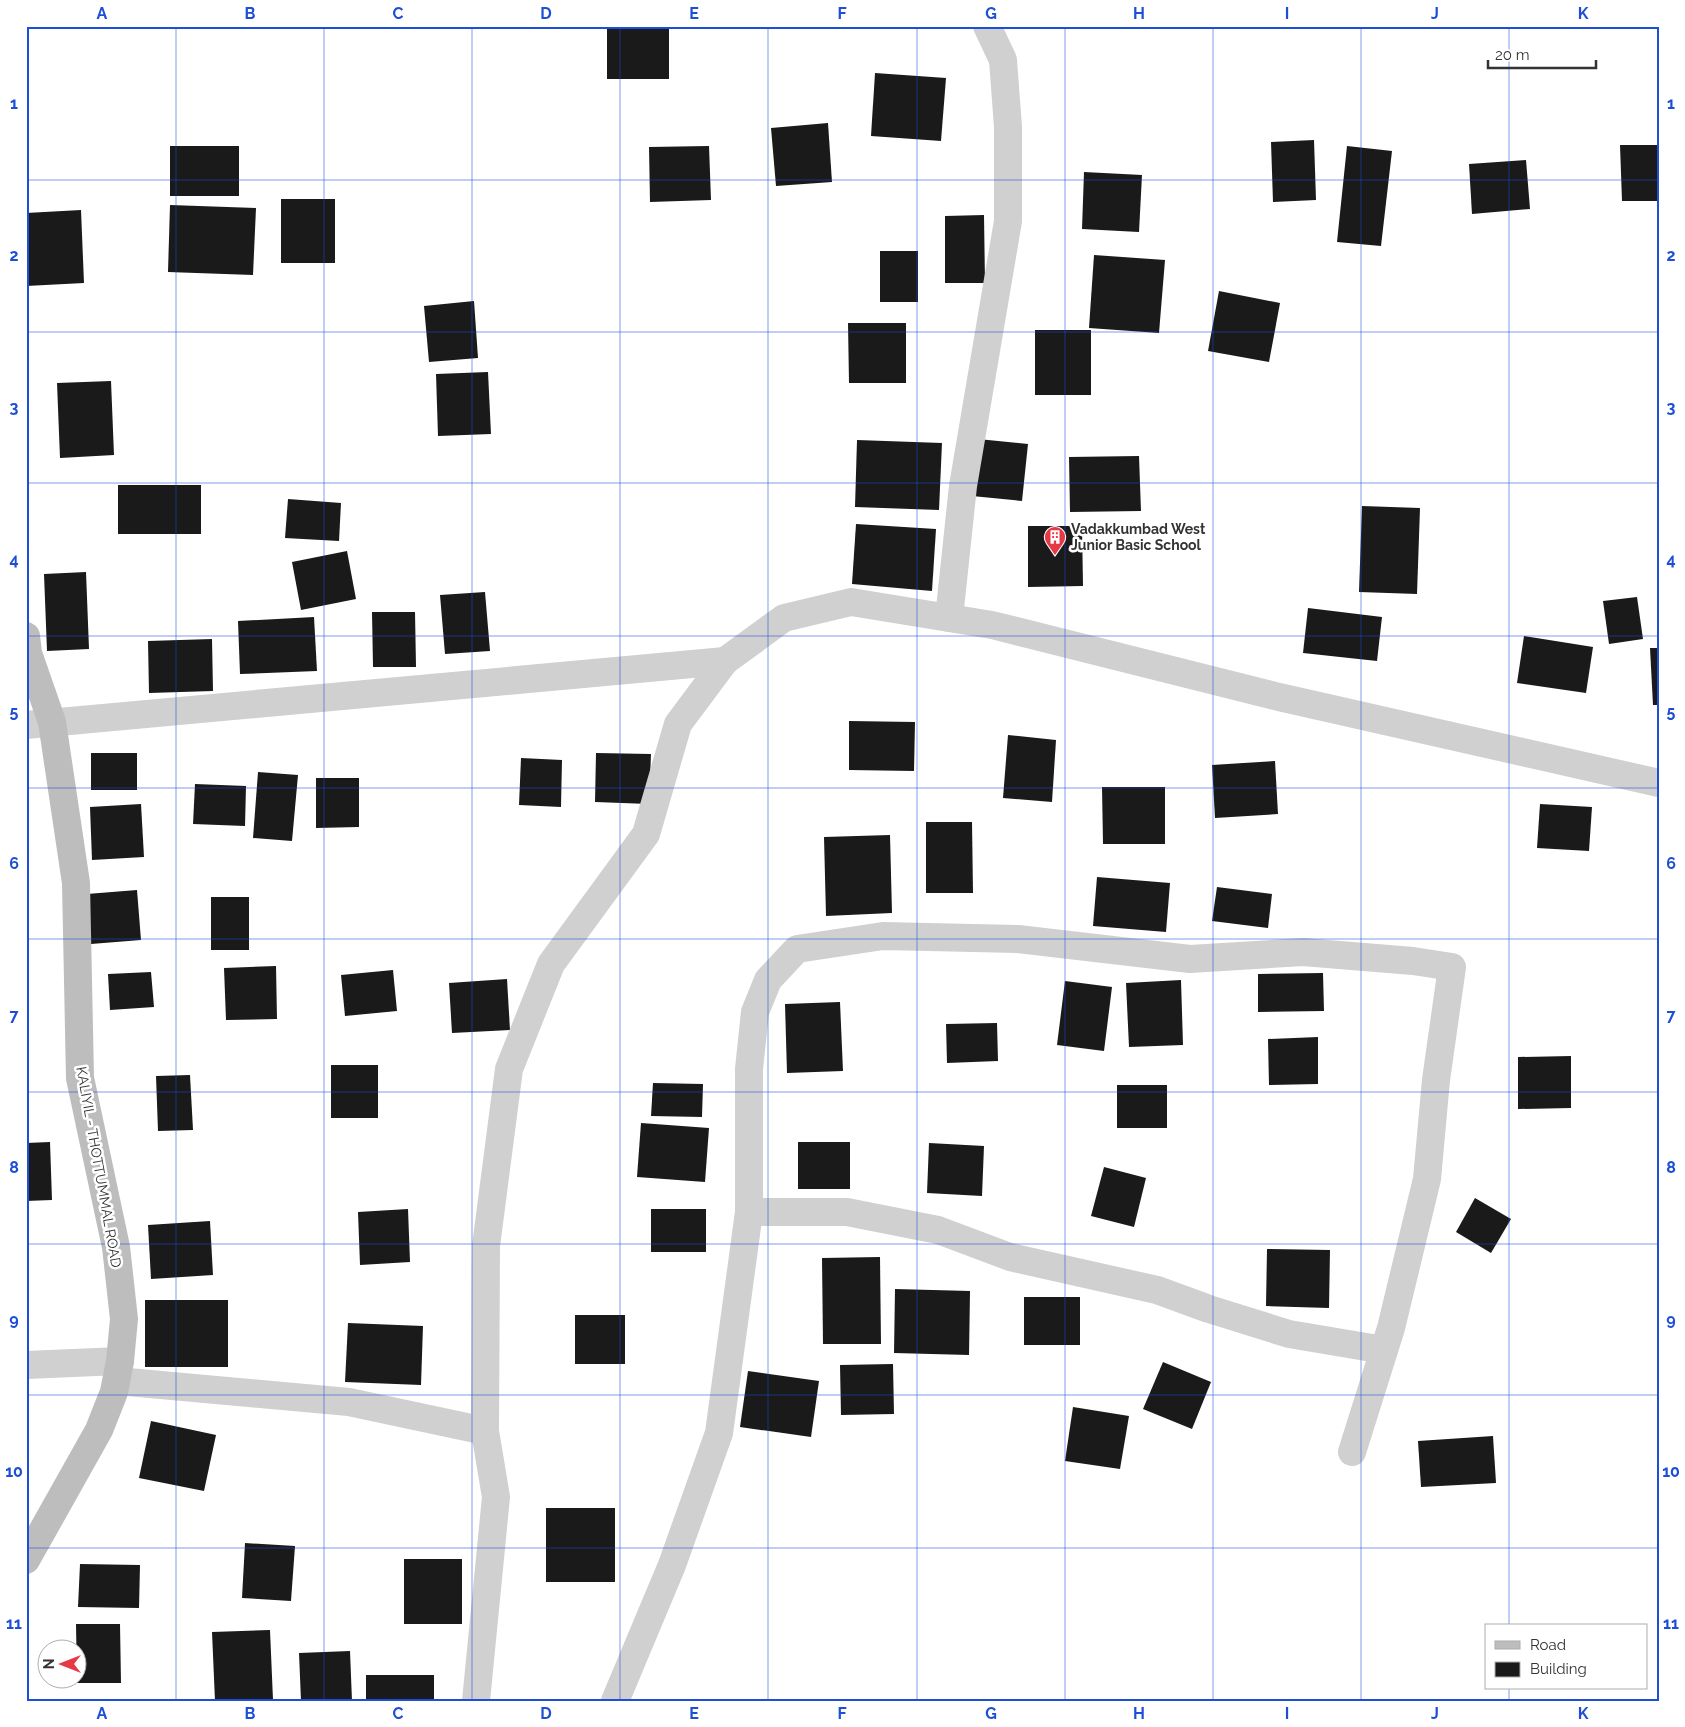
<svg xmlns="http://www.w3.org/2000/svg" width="1685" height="1727" font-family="Raleway,sans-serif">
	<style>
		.building { fill: #1a1a1a }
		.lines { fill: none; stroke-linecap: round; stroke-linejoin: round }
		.minor { stroke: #d0d0d0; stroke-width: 28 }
		.secondary { stroke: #bdbdbd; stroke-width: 28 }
		.grid { fill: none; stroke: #1d4ed8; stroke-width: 1; stroke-opacity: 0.55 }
		.labels { text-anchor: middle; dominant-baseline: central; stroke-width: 5; stroke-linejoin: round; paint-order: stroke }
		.poi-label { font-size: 14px; font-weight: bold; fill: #333; stroke: #fff; text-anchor: start }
		.street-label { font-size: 14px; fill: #333; stroke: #fff }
		.neatline { fill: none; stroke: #1d4ed8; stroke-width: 2 }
		.grid-label { font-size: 16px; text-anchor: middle; font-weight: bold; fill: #1d4ed8 }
	</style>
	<rect width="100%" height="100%" fill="#fff"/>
	<!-- building -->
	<g class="building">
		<rect x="607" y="26" width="62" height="53"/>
		<path d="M875,73L946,78L941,141L871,136Z"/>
		<path d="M828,123L832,182L776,186L771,128Z"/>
		<path d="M1314,140L1316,200L1273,202L1271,142Z"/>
		<path d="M1620,145H1659V201H1622Z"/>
		<rect x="170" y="146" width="69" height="50"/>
		<path d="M709,146L711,200L650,202L649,147Z"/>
		<path d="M1347,146L1392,151L1381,246L1337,242Z"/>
		<path d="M1526,160L1530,209L1472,214L1469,164Z"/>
		<path d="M1084,172L1142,175L1139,232L1082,229Z"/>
		<rect x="281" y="199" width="54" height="64"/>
		<path d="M170,205L256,208L253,275L168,272Z"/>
		<path d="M81,210L84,283L26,286V213Z"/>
		<path d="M984,215L985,283H945V216Z"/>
		<rect x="880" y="251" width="38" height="51"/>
		<path d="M1094,255L1165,260L1159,333L1089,328Z"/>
		<path d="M1219,291L1280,303L1269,362L1208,351Z"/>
		<path d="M474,301L478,358L429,362L424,306Z"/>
		<path d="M848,323H906V383H849Z"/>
		<rect x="1035" y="330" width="56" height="65"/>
		<path d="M488,372L491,434L438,436L436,374Z"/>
		<path d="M111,381L114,455L60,458L57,383Z"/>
		<path d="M978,439L1028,444L1022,501L972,496Z"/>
		<path d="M857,440L942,443L939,510L855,507Z"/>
		<path d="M1139,456L1141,511L1070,512L1069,457Z"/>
		<rect x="118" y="485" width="83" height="49"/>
		<path d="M288,499L341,503L339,541L285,538Z"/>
		<path d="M1362,506L1420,508L1417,594L1359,592Z"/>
		<path d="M856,524L936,529L932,591L852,584Z"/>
		<path d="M1028,526H1082L1083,586L1028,587Z"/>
		<path d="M347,551L356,599L301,610L292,562Z"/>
		<path d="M86,572L89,649L47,651L44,574Z"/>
		<path d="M485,592L490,651L445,654L440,595Z"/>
		<path d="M1637,597L1643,639L1609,644L1603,601Z"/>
		<path d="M1308,608L1382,617L1377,661L1303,653Z"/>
		<path d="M372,612H415L416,667H373Z"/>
		<path d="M314,617L317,671L240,674L238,621Z"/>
		<path d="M1524,636L1593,647L1586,693L1517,683Z"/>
		<path d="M212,639L213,691L149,693L148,641Z"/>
		<path d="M1650,648H1659V705H1653Z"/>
		<path d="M849,721L915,722L914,771L849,770Z"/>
		<path d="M1008,735L1056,740L1052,802L1003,798Z"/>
		<rect x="91" y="753" width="46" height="37"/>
		<path d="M596,753L651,754L649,804L595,802Z"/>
		<path d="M521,758L562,760L561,807L519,805Z"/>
		<path d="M1275,761L1278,814L1215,818L1212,765Z"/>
		<path d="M258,772L298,775L292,841L253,838Z"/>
		<path d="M316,778H359V827L316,828Z"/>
		<path d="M195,784L246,786L245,826L193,824Z"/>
		<path d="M1102,787H1165V844H1103Z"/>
		<path d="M141,804L144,857L92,860L90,807Z"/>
		<path d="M1540,804L1592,807L1589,851L1537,848Z"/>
		<path d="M926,822H972L973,893H926Z"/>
		<path d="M890,835L892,913L826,916L824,837Z"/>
		<path d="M1097,877L1170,883L1166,932L1093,926Z"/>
		<path d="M1217,887L1272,894L1268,928L1212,921Z"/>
		<path d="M137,890L141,940L91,944L87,894Z"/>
		<rect x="211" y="897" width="38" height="53"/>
		<path d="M276,966L277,1019L226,1020L224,968Z"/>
		<path d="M393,970L397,1011L345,1016L341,975Z"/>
		<path d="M151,972L154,1007L110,1010L108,974Z"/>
		<path d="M1323,973L1324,1011L1258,1012V974Z"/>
		<path d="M507,979L510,1030L452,1033L449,983Z"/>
		<path d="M1181,980L1183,1045L1129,1047L1126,983Z"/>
		<path d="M1065,981L1112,987L1104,1051L1057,1045Z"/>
		<path d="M840,1002L843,1071L787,1073L785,1004Z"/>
		<path d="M997,1023L998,1061L947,1063L946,1024Z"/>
		<path d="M1318,1037V1084L1269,1085L1268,1039Z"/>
		<path d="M1571,1056V1108L1518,1109V1057Z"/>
		<rect x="331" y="1065" width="47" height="53"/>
		<path d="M190,1075L193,1130L158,1131L156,1076Z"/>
		<path d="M653,1083L703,1084L702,1117L651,1116Z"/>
		<rect x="1117" y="1085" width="50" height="43"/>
		<path d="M641,1123L709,1128L705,1182L637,1177Z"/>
		<path d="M50,1142L52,1200L26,1201V1143Z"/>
		<rect x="798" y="1142" width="52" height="47"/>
		<path d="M929,1143L984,1146L982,1196L927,1193Z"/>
		<path d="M1104,1167L1146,1178L1134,1227L1091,1216Z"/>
		<path d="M1475,1198L1511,1219L1491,1253L1456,1232Z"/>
		<path d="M408,1209L410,1262L360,1265L358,1212Z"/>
		<rect x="651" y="1209" width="55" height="43"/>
		<path d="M210,1221L213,1275L151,1279L148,1225Z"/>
		<path d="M1267,1249L1330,1250L1329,1308L1266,1306Z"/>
		<path d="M880,1257L881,1344H823L822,1258Z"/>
		<path d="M895,1289L970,1291L969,1355L894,1353Z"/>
		<rect x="1024" y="1297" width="56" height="48"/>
		<rect x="145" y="1300" width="83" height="67"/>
		<rect x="575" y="1315" width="50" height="49"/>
		<path d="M348,1323L423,1326L421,1385L345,1382Z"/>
		<path d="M1163,1362L1211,1382L1192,1429L1143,1409Z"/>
		<path d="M893,1364L894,1414L841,1415L840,1365Z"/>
		<path d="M748,1371L819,1381L811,1437L740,1427Z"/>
		<path d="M1073,1407L1129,1416L1120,1469L1065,1461Z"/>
		<path d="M151,1421L216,1435L204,1491L139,1478Z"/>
		<path d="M1493,1436L1496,1483L1421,1487L1418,1441Z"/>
		<rect x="546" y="1508" width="69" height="74"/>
		<path d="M245,1543L295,1546L291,1601L242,1598Z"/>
		<rect x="404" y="1559" width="58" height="65"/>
		<path d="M80,1564L140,1565L139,1608L78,1607Z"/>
		<path d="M76,1624H120L121,1683H77Z"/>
		<path d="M270,1630L273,1700L215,1701L212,1632Z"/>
		<path d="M350,1651L352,1701H301L299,1653Z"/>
		<rect x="366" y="1675" width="68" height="26"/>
	</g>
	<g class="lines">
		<!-- minor -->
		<g class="minor">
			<path d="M949,618L963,486L1008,221V127L1003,60L987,26"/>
			<path d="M26,725L725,661"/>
			<path d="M749,1212H847L938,1230L1010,1257L1157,1290L1209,1309L1289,1334L1384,1350"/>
			<path d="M26,1365L120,1361"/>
			<path d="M117,1381L349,1402L485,1431"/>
			<path d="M476,1701L496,1497L485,1431L486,1246L509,1069L551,964L646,834L678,724L725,661L784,618L851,602L992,625L1279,697L1659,783"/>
			<path d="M615,1701L672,1565L719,1433L749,1212V1069L755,1012L768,980L797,949L883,936L1018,939L1190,959L1303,952L1413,961L1452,967L1436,1080L1427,1179L1391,1328L1352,1452"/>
		</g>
		<!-- secondary -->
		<path class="secondary" d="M26,636L28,653L52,722L76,883L80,1078L116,1247L124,1319L120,1361L114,1392L99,1430L26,1560"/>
	</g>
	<!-- grid -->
	<path class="grid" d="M176,26V1701M324,26V1701M472,26V1701M620,26V1701M768,26V1701M917,26V1701M1065,26V1701M1213,26V1701M1361,26V1701M1509,26V1626M26,180H1659M26,332H1659M26,483H1659M26,636H1659M26,788H1659M26,939H1659M26,1092H1659M26,1244H1659M26,1395H1659M26,1548H1659M1509,1688V1701"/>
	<!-- icons -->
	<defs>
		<g id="building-pin" transform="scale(1.125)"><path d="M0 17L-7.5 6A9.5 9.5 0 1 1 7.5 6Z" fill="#e63946" stroke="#fff"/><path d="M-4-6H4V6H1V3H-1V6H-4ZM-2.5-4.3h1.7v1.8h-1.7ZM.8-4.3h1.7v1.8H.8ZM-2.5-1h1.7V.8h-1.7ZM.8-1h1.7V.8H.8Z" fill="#fff"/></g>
	</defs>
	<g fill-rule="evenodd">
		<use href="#building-pin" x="1055" y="537"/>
	</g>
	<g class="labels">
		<!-- poi labels -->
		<g class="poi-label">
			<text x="1071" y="529">Vadakkumbad West<tspan x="1071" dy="16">Junior Basic School</tspan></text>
		</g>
		<!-- street labels -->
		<g class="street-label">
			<text transform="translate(99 1167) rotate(80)">KALIYIL - THOTTUMMAL ROAD</text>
		</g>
	</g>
	<!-- border -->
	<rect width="1685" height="1727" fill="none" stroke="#ffffff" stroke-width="55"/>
	<!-- legend -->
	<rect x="1485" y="1624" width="162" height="65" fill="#ffffff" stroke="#adadad"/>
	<rect x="1495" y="1641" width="25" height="8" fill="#bdbdbd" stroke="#adadad"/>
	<text x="1530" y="1650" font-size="15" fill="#333333">Road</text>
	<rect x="1495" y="1662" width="25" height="15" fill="#1a1a1a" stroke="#adadad"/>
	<text x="1530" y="1674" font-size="15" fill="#333333">Building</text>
	<!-- north arrow -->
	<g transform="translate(62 1664) rotate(270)"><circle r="24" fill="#ffffff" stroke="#adadad"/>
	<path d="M0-4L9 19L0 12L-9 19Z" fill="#e63946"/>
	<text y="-8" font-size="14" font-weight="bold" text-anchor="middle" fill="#333333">N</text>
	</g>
	<!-- scale -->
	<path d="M1488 60v8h108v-8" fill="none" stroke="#333333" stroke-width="2.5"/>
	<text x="1495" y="60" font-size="15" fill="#333333" stroke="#ffffff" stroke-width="4" paint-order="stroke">20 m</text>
	<rect x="28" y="28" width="1630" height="1672" class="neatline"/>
	<g class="grid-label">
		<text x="102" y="19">A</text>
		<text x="250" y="19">B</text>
		<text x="398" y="19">C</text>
		<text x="546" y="19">D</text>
		<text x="694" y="19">E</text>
		<text x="842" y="19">F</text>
		<text x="991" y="19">G</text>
		<text x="1139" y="19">H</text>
		<text x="1287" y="19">I</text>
		<text x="1435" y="19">J</text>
		<text x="1583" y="19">K</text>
		<text x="14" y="109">1</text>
		<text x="1671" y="109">1</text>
		<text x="14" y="261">2</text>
		<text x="1671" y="261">2</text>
		<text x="14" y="413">3</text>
		<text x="1671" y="413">3</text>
		<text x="14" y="565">4</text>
		<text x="1671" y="565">4</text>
		<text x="14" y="717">5</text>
		<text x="1671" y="717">5</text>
		<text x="14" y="869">6</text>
		<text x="1671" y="869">6</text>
		<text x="14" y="1021">7</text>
		<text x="1671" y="1021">7</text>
		<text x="14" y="1173">8</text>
		<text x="1671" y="1173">8</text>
		<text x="14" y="1325">9</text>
		<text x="1671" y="1325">9</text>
		<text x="14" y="1477">10</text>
		<text x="1671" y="1477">10</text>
		<text x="14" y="1629">11</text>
		<text x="1671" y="1629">11</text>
		<text x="102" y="1719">A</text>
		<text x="250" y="1719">B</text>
		<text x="398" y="1719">C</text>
		<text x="546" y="1719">D</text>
		<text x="694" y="1719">E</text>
		<text x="842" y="1719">F</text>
		<text x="991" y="1719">G</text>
		<text x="1139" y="1719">H</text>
		<text x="1287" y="1719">I</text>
		<text x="1435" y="1719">J</text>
		<text x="1583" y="1719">K</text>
	</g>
</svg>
